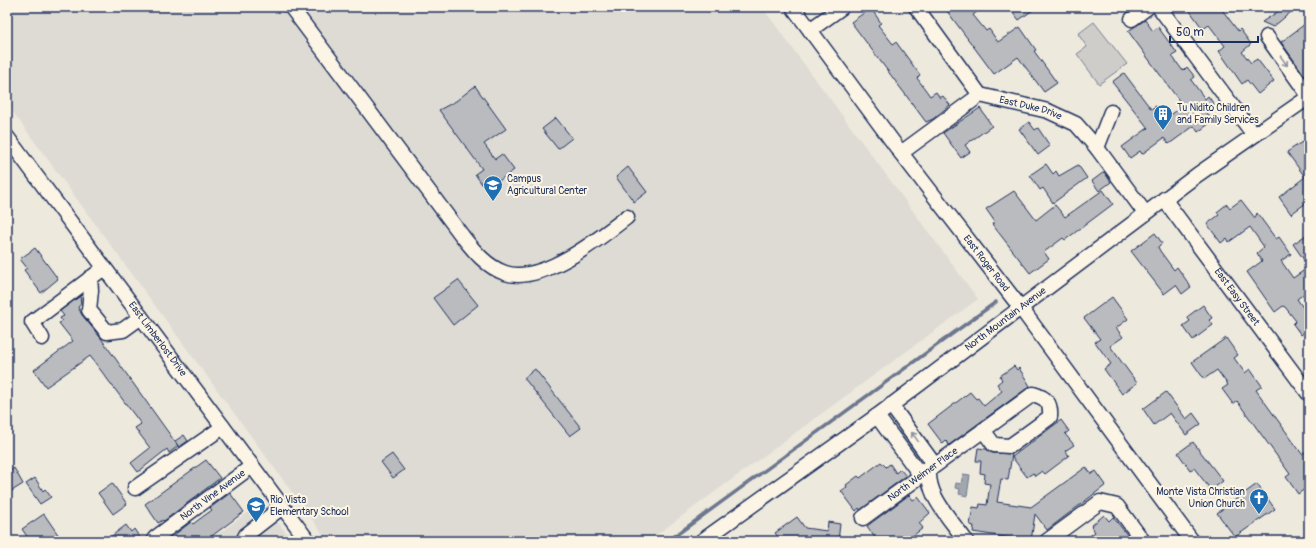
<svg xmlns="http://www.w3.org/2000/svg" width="1316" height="548" font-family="Pangolin,sans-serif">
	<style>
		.built { fill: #dedbd4 }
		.green { fill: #cfcdca; stroke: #757e94 }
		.water { fill: #a2a7af; stroke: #6c778f }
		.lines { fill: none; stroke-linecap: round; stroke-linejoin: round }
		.stream { stroke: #6c778f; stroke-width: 3.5 }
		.building { fill: #babbbe; stroke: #1b2f5e }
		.minor-casing { stroke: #1b2f5e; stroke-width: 17 }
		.minor { stroke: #fcf5e5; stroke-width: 14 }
		.oneway { stroke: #8c92a2 }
		.labels { text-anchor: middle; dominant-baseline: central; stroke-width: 4; stroke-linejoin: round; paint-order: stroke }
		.poi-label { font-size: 10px; fill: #1b2f5e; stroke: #fcf5e5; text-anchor: start }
		.street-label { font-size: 10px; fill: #1b2f5e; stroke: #fcf5e5 }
	</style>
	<rect width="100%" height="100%" fill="#eee9dd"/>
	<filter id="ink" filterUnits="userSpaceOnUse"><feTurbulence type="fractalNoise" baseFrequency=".025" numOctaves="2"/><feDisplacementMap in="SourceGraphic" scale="8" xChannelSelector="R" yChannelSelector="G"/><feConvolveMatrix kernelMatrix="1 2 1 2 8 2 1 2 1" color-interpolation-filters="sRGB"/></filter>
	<g filter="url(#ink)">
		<!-- built -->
		<g class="built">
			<path d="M7,7H762L978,299L648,541H328L7,104Z"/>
			<path d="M262,501L292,541H208L257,506Z"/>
		</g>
		<!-- green -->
		<g class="green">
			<path d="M1094,22L1127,64L1099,84L1077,54L1087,47L1078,34Z"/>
			<path d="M901,430L925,459L924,465L920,464L898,435Z"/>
		</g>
		<!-- water -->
		<path class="water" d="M963,474L970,475L967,496L959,494L960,489L955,488L956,483L961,484Z"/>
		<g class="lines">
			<!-- stream -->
			<path class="stream" d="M668,541L996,302"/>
		</g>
		<!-- building -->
		<g class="building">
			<path d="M944,7H983L973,15L986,31L989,29L998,42L1020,27L1036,50L1034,51L1057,83L1044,92L1018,57L994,74Z"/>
			<path d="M1009,7H1037L1019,20Z"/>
			<path d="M1187,7H1220L1238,31L1240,29L1251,44L1242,52L1251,63L1257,59L1274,81L1258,94L1247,80L1242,84L1219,51L1225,46L1209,25L1203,29Z"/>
			<path d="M1285,7H1297L1273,27L1262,22Z"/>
			<path d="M871,8L881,23L878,25L893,44L896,42L920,75L917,78L930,96L936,92L940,98L943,96L950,105L933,119L926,122L851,22Z"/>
			<path d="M1145,20L1153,31L1158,27L1177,53L1172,56L1183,71L1187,67L1195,77L1191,80L1205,99L1208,96L1216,107L1207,113L1213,121L1198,132L1194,126L1169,144L1164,138L1142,154L1140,151L1130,158L1122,147L1148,128L1112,82L1124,73L1151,109L1156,106L1165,119L1183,106L1128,31Z"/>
			<path d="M1309,21V73L1305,76L1281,42Z"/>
			<path d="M475,86L506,129L484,144L495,159L502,154L514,170L486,190L475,174L482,169L439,110L456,101Z"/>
			<path d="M980,108L992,126L965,145L970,152L961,158L943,133Z"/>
			<path d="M556,118L572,138L558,149L542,129Z"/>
			<path d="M1029,122L1035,130L1038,128L1050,146L1038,155L1019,129Z"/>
			<path d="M1302,142L1309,152V201L1291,214L1279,197L1305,177L1287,152Z"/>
			<path d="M1046,164L1053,174L1056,171L1059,176L1078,165L1087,178L1053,203L1043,188L1040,190L1030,175Z"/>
			<path d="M628,167L647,192L634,202L616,177Z"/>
			<path d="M1104,172L1111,182L1099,191L1092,181Z"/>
			<path d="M1103,190L1113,204L1065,240L1063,238L1044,252L1049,259L1030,273L992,224L995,222L986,209L1014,191L1036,220L1055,205L1065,217Z"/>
			<path d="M1241,200L1255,218L1257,213L1276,239L1279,237L1291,254L1281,261L1293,278L1309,267V290L1297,299L1309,316V329L1301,335L1293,324L1296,321L1285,307L1283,306L1275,312L1247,272L1262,261L1257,253L1264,247L1250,227L1229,242L1227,238L1221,243L1207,224L1219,215L1217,212L1227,204L1230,208Z"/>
			<path d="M1155,233L1162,243L1158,247L1160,251L1174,270L1177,267L1191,287L1182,294L1176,285L1164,294L1131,251Z"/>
			<path d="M1309,233V267L1293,244Z"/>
			<path d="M35,248L58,279L41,293L24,270L27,268L20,259Z"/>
			<path d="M458,280L478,305L453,325L433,298Z"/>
			<path d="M80,296L81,304L78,307L82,315L100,337L178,446L169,453L167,449L138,472L131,463L150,448L135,428L141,424L90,356L46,387L34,370L73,341L59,323L62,321L60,318L64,316L60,311Z"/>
			<path d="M1112,297L1128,319L1116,328L1123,337L1110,346L1137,383L1122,394L1104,369L1111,364L1095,342L1100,339L1084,318Z"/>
			<path d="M1203,305L1212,318L1209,320L1213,325L1193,340L1183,326L1190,321L1187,317Z"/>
			<path d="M1226,338L1238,355L1234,358L1245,373L1250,369L1262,386L1256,390L1302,454L1309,449V486L1298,494L1286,477L1290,474L1237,401L1233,404L1222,389L1228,385L1217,370L1204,379L1192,362Z"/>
			<path d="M1014,366L1017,370L1019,368L1030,386L949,445L946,441L943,444L928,424L970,392L976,399L978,398L984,406L1002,391L997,384L1002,380L1000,376Z"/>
			<path d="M535,369L581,428L570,436L524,378Z"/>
			<path d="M1166,392L1186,419L1193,413L1201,424L1186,435L1170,413L1154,425L1143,409Z"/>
			<path d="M1061,420L1069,431L1065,434L1074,445L1065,451L1069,456L1045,474L1042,471L1035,476L1033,473L1027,477L1012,457Z"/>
			<path d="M184,435L188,441L179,447L175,441Z"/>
			<path d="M1193,442L1223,481L1211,490L1194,468L1190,470L1178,453Z"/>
			<path d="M978,448L986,449L993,453L1012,454L1008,480L1001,479L997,502L1031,507L1086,467L1091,474L1096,471L1106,485L1047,530L1035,514L1031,541L973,532L974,526L970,525L973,507L979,508L980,504L987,505L990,484L984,483L985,474L980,473L981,461H976Z"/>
			<path d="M392,454L404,470L393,478L381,462Z"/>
			<path d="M206,460L220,478L164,521L163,520L158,523L145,504Z"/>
			<path d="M881,462L886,467L890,464L896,473L900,469L906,476L860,510L859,508L856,511L841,491L847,487L846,485L858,476L860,478Z"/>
			<path d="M14,468L23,484L10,492L7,486V473Z"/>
			<path d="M35,478L43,491L45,489L51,497L40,504L26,484Z"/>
			<path d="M112,483L127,504L113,514L98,493Z"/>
			<path d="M1257,484L1275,509L1235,537L1217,513Z"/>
			<path d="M230,493L244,512L205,541H178L174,535L191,522L193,524L197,521L212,510L210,508Z"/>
			<path d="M909,495L913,500L918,497L930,513L919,523L923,528L906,541H877L867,526Z"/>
			<path d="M44,514L59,536L51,541H30L22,529Z"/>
			<path d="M1104,515L1109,521L1113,517L1132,541H1083L1095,532L1091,526Z"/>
			<path d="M797,517L805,528L827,531L828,522L840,524L838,541H781L775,533Z"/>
			<path d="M126,525L131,532L134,529L142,541H105Z"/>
		</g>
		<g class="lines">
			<!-- minor casing -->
			<g class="minor-casing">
				<g id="minor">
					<path d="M291,7L463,237C474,251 487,267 505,273C541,285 599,239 627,217"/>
					<path id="s1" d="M793,7L901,153L1020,307L1192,541"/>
					<path id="s2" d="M916,7L980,95L1048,111L1076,124L1097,148L1145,213"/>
					<path d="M1159,7L1254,135"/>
					<path d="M1132,19L1148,7"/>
					<path d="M810,30L842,7"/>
					<path d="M1267,37L1309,96"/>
					<path id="s3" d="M7,137L308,541"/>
					<path d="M1097,148L1111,112"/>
					<path d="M901,153L980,95"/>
					<path id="s4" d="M1164,199L1309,394"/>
					<path d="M90,278L91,290L89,310L107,332L123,330L141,317"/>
					<path d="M42,338L32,322L104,268"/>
					<path d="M891,405L931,460C921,491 949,517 966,541"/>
					<path d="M877,416L916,469L927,471"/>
					<path d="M135,488L223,427"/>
					<path id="s5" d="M863,518L1033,394C1047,398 1051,403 1050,417L1010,446L994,445L983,430"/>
					<path id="s6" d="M155,538L252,466"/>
					<path d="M243,541L246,535L282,507"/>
					<path id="s7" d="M702,541L877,416L1197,175L1309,97"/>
					<path d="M1047,541L1100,502L1117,506L1143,541"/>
				</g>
			</g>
			<!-- minor -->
			<use href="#minor" class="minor"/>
		</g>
		<!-- one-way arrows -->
		<defs><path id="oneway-shaft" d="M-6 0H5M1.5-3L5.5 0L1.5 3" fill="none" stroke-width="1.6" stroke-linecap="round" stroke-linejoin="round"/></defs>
		<g class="oneway">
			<use href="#oneway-shaft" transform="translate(1284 61) rotate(54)"/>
			<use href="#oneway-shaft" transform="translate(915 437) rotate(-126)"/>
		</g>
	</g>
	<!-- icons -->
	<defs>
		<g id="building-pin" transform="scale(1)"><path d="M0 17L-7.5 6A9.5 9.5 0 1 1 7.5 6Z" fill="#1f6fb2" stroke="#fcf5e5"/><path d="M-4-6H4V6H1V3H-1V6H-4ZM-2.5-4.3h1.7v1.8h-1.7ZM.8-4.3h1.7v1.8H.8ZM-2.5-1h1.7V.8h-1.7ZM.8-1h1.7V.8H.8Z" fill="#fff"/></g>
		<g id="university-pin" transform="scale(1)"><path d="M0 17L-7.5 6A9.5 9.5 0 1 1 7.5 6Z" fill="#1f6fb2" stroke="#fcf5e5"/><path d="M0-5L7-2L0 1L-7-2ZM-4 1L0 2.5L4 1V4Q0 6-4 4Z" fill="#fff"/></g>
		<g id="church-pin" transform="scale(1)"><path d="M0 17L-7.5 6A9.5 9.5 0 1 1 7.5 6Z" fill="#1f6fb2" stroke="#fcf5e5"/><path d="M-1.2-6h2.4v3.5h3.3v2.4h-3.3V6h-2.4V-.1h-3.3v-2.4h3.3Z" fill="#fff"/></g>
		<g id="school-pin" transform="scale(1)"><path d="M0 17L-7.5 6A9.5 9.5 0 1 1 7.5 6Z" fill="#1f6fb2" stroke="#fcf5e5"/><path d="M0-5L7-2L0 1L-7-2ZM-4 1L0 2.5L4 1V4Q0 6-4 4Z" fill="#fff"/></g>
	</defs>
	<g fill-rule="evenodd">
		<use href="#building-pin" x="1163" y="114"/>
		<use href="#university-pin" x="493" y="185"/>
		<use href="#church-pin" x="1259" y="498"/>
		<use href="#school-pin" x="256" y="506"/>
	</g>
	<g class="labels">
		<!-- poi labels -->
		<g class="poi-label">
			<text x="1177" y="108">Tu Nidito Children<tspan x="1177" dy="12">and Family Services</tspan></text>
			<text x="507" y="179">Campus<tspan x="507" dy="12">Agricultural Center</tspan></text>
			<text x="1245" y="492" text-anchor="end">Monte Vista Christian<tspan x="1245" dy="12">Union Church</tspan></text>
			<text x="270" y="500">Rio Vista<tspan x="270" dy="12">Elementary School</tspan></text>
		</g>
		<!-- street labels -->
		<g class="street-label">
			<text stroke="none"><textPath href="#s2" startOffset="161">East Duke Drive</textPath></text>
			<text stroke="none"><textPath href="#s1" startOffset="321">East Roger Road</textPath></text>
			<text stroke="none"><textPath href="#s4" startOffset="122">East Easy Street</textPath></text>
			<text stroke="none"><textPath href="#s7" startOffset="376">North Mountain Avenue</textPath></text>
			<text stroke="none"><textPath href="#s3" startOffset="252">East Limberlost Drive</textPath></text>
			<text stroke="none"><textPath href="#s5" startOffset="74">North Weimer Place</textPath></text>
			<text stroke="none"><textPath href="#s6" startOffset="72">North Vine Avenue</textPath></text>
		</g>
	</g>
	<!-- margin -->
	<rect width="1316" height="548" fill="none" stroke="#fcf5e5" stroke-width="24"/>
	<rect x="12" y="12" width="1292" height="524" fill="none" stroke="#1b2f5e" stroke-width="1.5" filter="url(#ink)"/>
	<!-- scale -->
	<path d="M1170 36v6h88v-6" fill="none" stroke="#1b2f5e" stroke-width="2"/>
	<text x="1176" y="36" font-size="12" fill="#1b2f5e" stroke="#fcf5e5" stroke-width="3" paint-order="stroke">50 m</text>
</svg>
